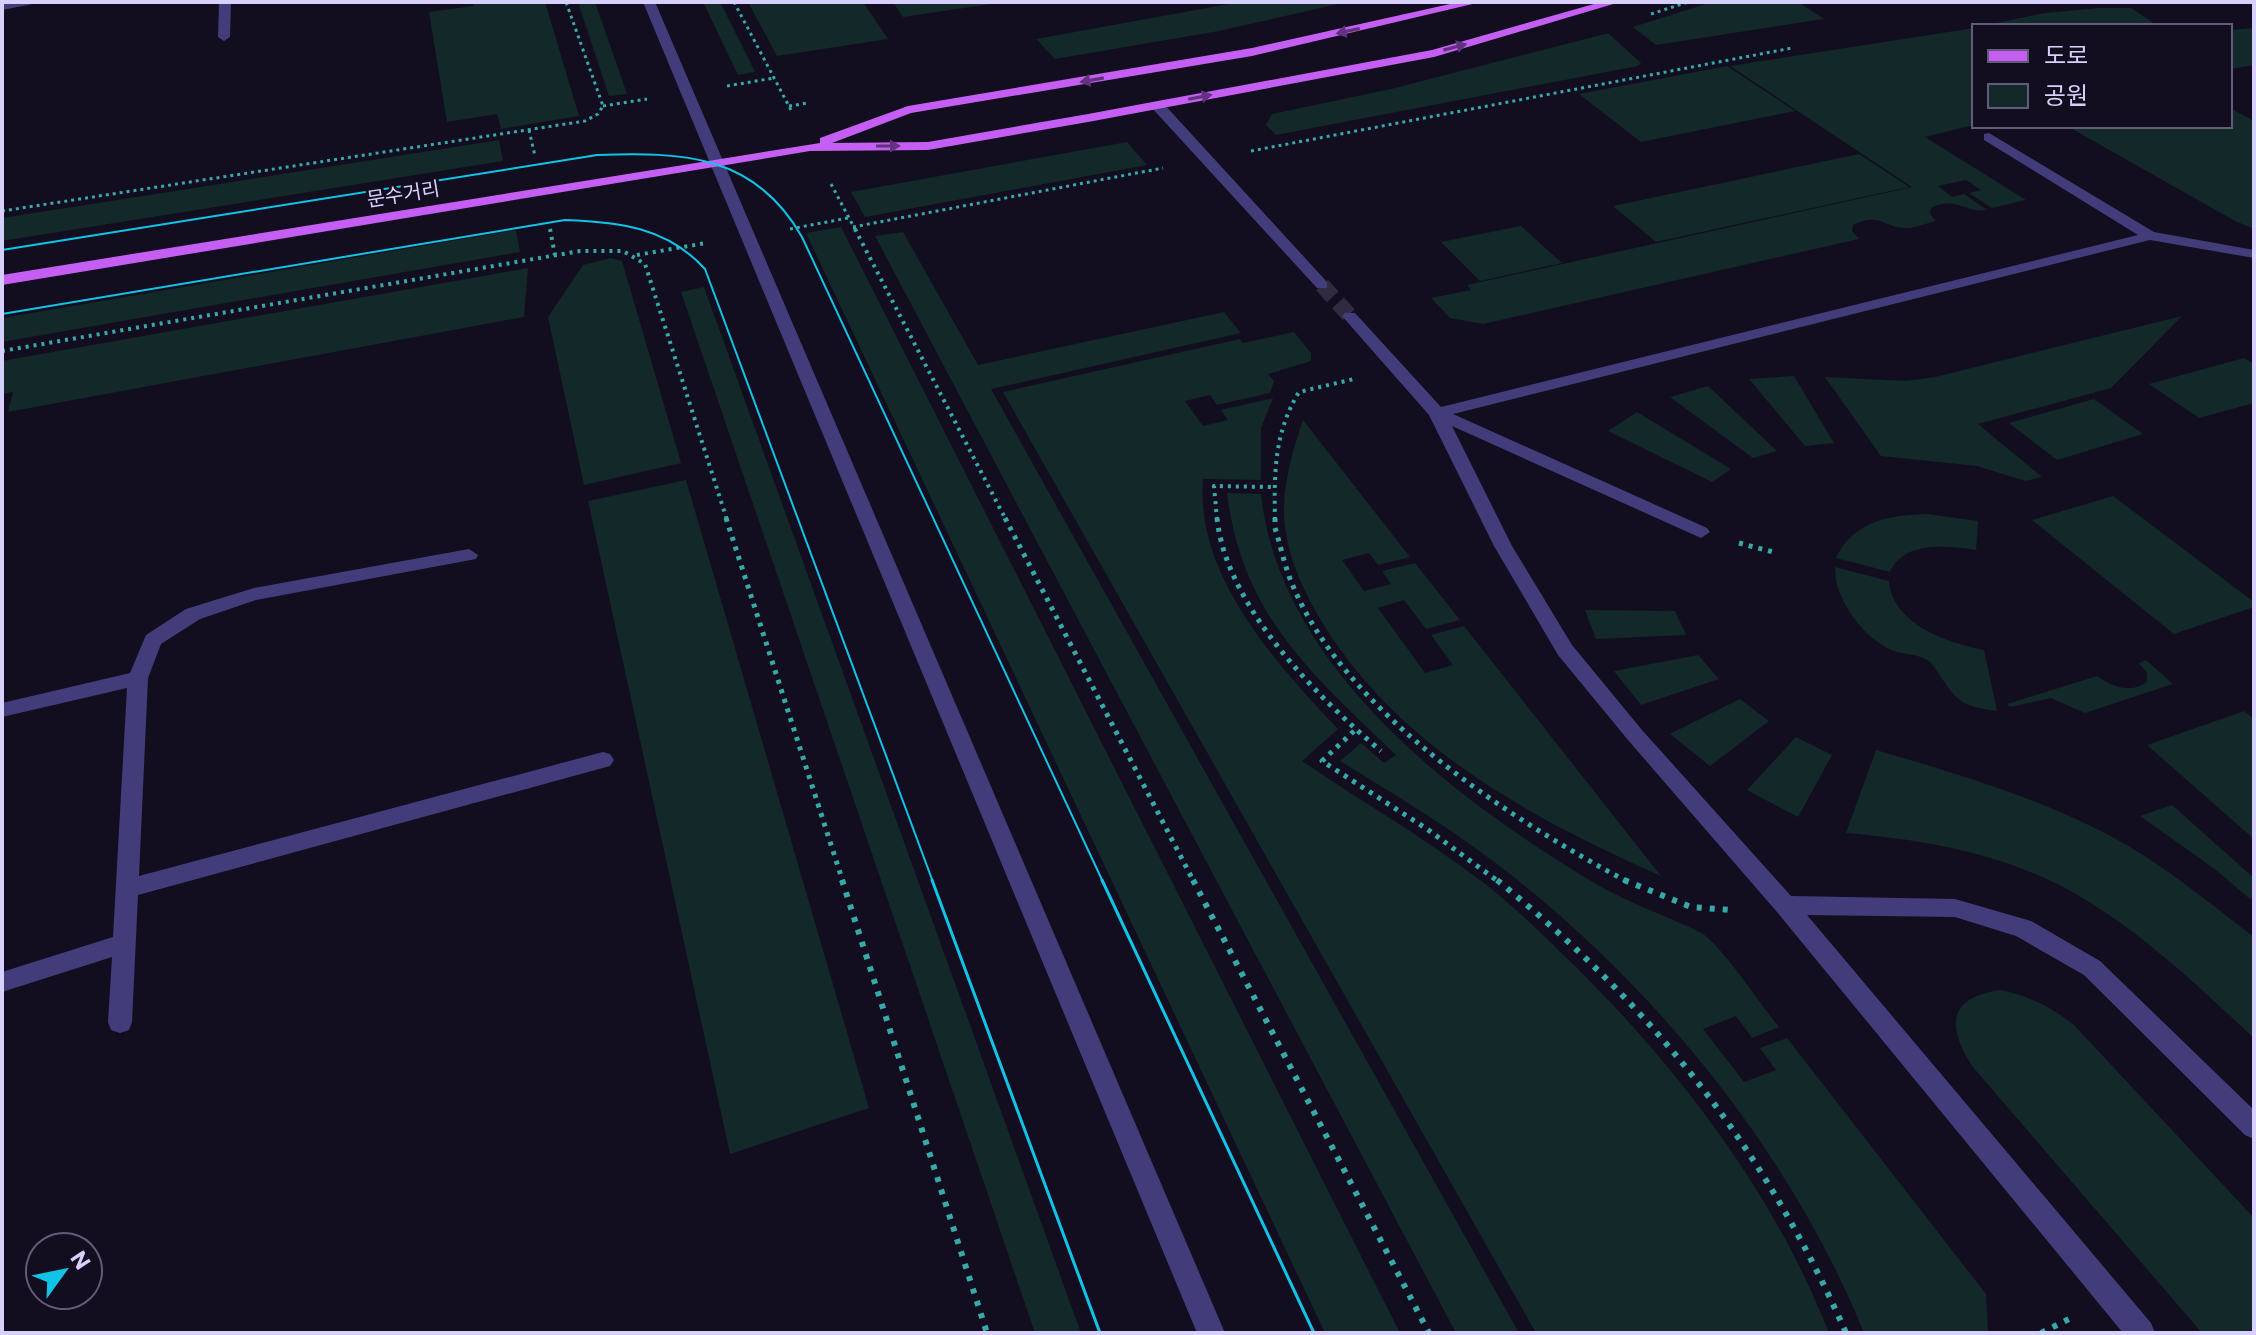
<svg xmlns="http://www.w3.org/2000/svg" width="2256" height="1335" font-family="Commissioner,'Noto Sans KR',sans-serif">
	<style>
		.green { fill: #122829 }
		.lines { fill: none; stroke-linecap: round; stroke-linejoin: round }
		.minor-tunnel { stroke: #302b40; stroke-width: 16; stroke-dasharray: 16 8; stroke-linecap: butt }
		.path-far3 { stroke: #36a9a9; stroke-width: 3; stroke-dasharray: 3 4; stroke-linecap: butt }
		.path-far2 { stroke: #36a9a9; stroke-width: 4; stroke-dasharray: 3 5; stroke-linecap: butt }
		.path-far1 { stroke: #36a9a9; stroke-width: 5; stroke-dasharray: 4 6; stroke-linecap: butt }
		.path { stroke: #36a9a9; stroke-width: 6; stroke-dasharray: 5 8; stroke-linecap: butt }
		.minor { fill: #433c7b; fill-rule: evenodd }
		.tertiary { fill: #433c7b; fill-rule: evenodd }
		.primary { fill: #c55ff4; fill-rule: evenodd }
		.tram-far1 { stroke: #10c4e7; stroke-width: 2 }
		.tram { stroke: #10c4e7; stroke-width: 3 }
		.oneway { fill: #63327f }
		.labels { text-anchor: middle; dominant-baseline: central; stroke-width: 6; stroke-linejoin: round; paint-order: stroke }
		.far-street-label { font-size: 20px; fill: #d8d0fc; stroke: #120e1f }
	</style>
	<rect width="100%" height="100%" fill="#120e1f"/>
	<!-- green -->
	<g class="green">
		<path d="M473,2H545L579,116L501,129L497,114L447,122L429,12L473,6Z"/>
		<path d="M578,2H595L627,94L609,96Z"/>
		<path d="M703,2H720L755,72L738,75Z"/>
		<path d="M748,2H863L888,39L777,56Z"/>
		<path d="M893,2H1005L903,17Z"/>
		<path d="M1240,2H1347L1219,31L1055,59L1036,39Z"/>
		<path d="M1712,2H1798L1824,19L1656,45L1633,27Z"/>
		<path d="M2099,8H2131L2158,26H1982L2045,13Z"/>
		<path d="M1974,28V125L1925,137L2026,200L1992,208L1969,193L1981,190L1966,180L1938,186L1952,197L1964,194L1987,210C1968,214 1954,195 1931,208L1930,214L1936,221C1927,223 1913,229 1904,228C1884,227 1879,212 1853,225L1852,231L1859,239L1483,324L1450,318L1431,298L1471,290L1467,285L1912,187L1730,66Z"/>
		<path d="M2254,28V65L2230,69V30Z"/>
		<path d="M1605,34H1609L1641,63L1638,66L1276,135L1266,125L1272,114L1391,89Z"/>
		<path d="M1727,66L1795,111L1641,142L1579,94Z"/>
		<path d="M2230,108L2254,121V229L2235,221L2067,126H2230Z"/>
		<path d="M499,140L503,161L2,241V218Z"/>
		<path d="M1127,142L1147,165L865,217L851,192Z"/>
		<path d="M1859,154L1909,187L1656,242L1613,206Z"/>
		<path d="M1521,226L1562,263L1480,281L1441,242Z"/>
		<path d="M841,227L1400,1333H1325L806,233Z"/>
		<path d="M516,230L520,252L2,342V318Z"/>
		<path d="M903,232L978,365L1224,312L1241,333L991,389L1519,1333H1456L875,236Z"/>
		<path d="M611,258L622,261L681,463L584,485L548,317L583,265Z"/>
		<path d="M528,268L524,317L8,412L13,392L2,394V361Z"/>
		<path d="M704,287L1081,1333H1035L681,292Z"/>
		<path d="M2182,316L2111,388L1978,424L2042,477L2025,481L1977,466L1881,456L1825,377L1906,381L1935,377Z"/>
		<path d="M1294,332L1311,353V361L1268,374L1274,381L1270,393L1217,405L1210,395L1185,401L1203,426L1228,420L1221,410L1273,398L1261,428V480L1203,479C1195,576 1277,664 1338,729L1302,761C1361,801 1423,837 1480,880C1513,905 1544,936 1574,965C1680,1070 1774,1193 1829,1333H1536L1003,392L1240,339L1243,343Z"/>
		<path d="M2244,358L2254,364V403L2199,418L2149,384Z"/>
		<path d="M1794,376L1834,443L1805,446L1749,379Z"/>
		<path d="M1708,386L1777,451L1753,458L1670,397Z"/>
		<path d="M2094,399L2143,434L2057,460L2009,423Z"/>
		<path d="M1637,412L1731,469L1712,482L1608,431Z"/>
		<path d="M1303,420L1410,557L1378,565L1369,553L1342,560L1364,591L1391,584L1382,571L1415,563L1460,620L1426,629L1404,600L1378,608L1425,673L1453,665L1431,635L1464,626L1661,876C1531,818 1398,747 1322,622C1302,588 1286,555 1284,515C1283,484 1293,449 1303,420Z"/>
		<path d="M686,480L869,1108L730,1154L588,501Z"/>
		<path d="M1227,493L1261,494C1279,668 1458,802 1598,885C1624,900 1653,911 1680,923C1689,927 1700,931 1707,937C1732,960 1757,1000 1779,1027L1752,1038L1736,1016L1703,1029L1744,1082L1776,1070L1760,1048L1787,1038L1986,1294L1988,1333H1864C1791,1152 1652,982 1497,864C1447,826 1394,794 1340,761L1361,743L1384,763L1396,755C1313,675 1242,616 1227,493Z"/>
		<path d="M2113,496L2254,602V607L2174,634L2032,520Z"/>
		<path d="M1927,514L1978,521L1976,550C1948,546 1904,540 1890,572L1836,558C1853,521 1890,515 1927,514Z"/>
		<path d="M1835,567L1889,581C1892,624 1948,643 1984,650L1997,711C1962,706 1958,703 1939,674C1935,669 1933,663 1927,660C1916,653 1902,655 1891,650C1862,636 1834,599 1835,567Z"/>
		<path d="M1585,610L1675,611L1686,635L1596,639Z"/>
		<path d="M1698,655L1719,679L1641,705L1614,671Z"/>
		<path d="M2146,660L2173,684L2085,713L2051,698L2010,707L2007,704L2097,676C2113,687 2130,694 2147,682V673L2139,663Z"/>
		<path d="M1740,699L1769,721L1710,766L1670,734Z"/>
		<path d="M2244,711L2254,719V839L2147,745Z"/>
		<path d="M1796,737L1832,755L1798,817L1747,790Z"/>
		<path d="M1876,750C1966,776 2060,804 2140,853C2180,878 2217,909 2254,937V1038C2200,988 2143,933 2079,896C2008,854 1927,840 1846,833Z"/>
		<path d="M2172,805L2254,878V897L2250,899L2216,870L2140,816Z"/>
		<path d="M2000,990C2029,996 2050,1006 2074,1025L2254,1218V1333H2202L1972,1066C1947,1026 1947,998 2000,990Z"/>
	</g>
	<g class="lines">
		<!-- minor-tunnel -->
		<path class="minor-tunnel" d="M1322,285L1350,316"/>
		<!-- path-far3 -->
		<g class="path-far3">
			<path d="M734,2L792,112"/>
			<path d="M1651,14L1688,2"/>
			<path d="M727,86L774,78"/>
			<path d="M603,106L647,99"/>
			<path d="M789,106L808,103"/>
			<path d="M529,130L535,156"/>
			<path d="M1251,151L1792,48"/>
			<path d="M831,184L856,231"/>
			<path d="M2,211L585,121L598,114L603,106L566,2"/>
			<path d="M853,227L1163,168"/>
			<path d="M790,229L848,218"/>
		</g>
		<!-- path-far2 -->
		<g class="path-far2">
			<path d="M550,229L555,255"/>
			<path d="M855,229L1006,520"/>
			<path d="M637,255L706,243"/>
			<path d="M2,351L580,251H623L645,264L727,520"/>
			<path d="M1217,520L1214,486L1271,487"/>
			<path d="M1275,520C1274,474 1274,433 1299,392L1354,379"/>
		</g>
		<!-- path-far1 -->
		<g class="path-far1">
			<path d="M726,518L843,882"/>
			<path d="M1005,518L1194,882"/>
			<path d="M1217,518C1226,606 1317,697 1381,751"/>
			<path d="M1275,518V528C1281,547 1285,568 1293,586C1346,713 1511,820 1628,882"/>
			<path d="M1739,543L1777,553"/>
			<path d="M1354,731L1322,761L1427,829L1499,882"/>
		</g>
		<!-- path -->
		<g class="path">
			<path d="M842,880L987,1333"/>
			<path d="M1193,880L1429,1333"/>
			<path d="M1497,880C1653,1007 1765,1148 1846,1333"/>
			<path d="M1624,880L1691,907L1731,910"/>
			<path d="M2041,1333L2069,1319"/>
		</g>
		<!-- minor -->
		<g class="minor">
			<path d="M43,2L2,10V4Z"/>
			<path d="M219,2H231L230,37L224,41L218,37Z"/>
			<path d="M1152,102H1162L1327,282V288H1317L1152,108Z"/>
			<path d="M1989,133L2154,232L2254,250V258L2150,240L1453,414L1707,528L1710,532L1701,538L1452,426L1512,546L1572,645L1642,730L1791,896L1955,899L2031,921L2100,961L2254,1110V1139L2245,1135L2084,975L2016,936L1955,917L1807,915L2151,1323L2155,1333H2123L1777,912L1628,740L1558,655L1494,546L1429,415L1342,316L1345,313H1355L1441,407L2138,235L1984,140V134Z"/>
			<path d="M469,549L478,555L476,559L256,600L200,619L161,644L148,678L139,876L603,752L610,754L614,760L610,766L138,895L132,1022L129,1030L120,1033L111,1030L108,1022L112,957L2,992V972L113,937L127,688L2,717V703L130,673L146,635L186,609L254,588Z"/>
		</g>
		<!-- tertiary -->
		<path class="tertiary" d="M643,2H655L1225,1333H1197Z"/>
		<!-- primary -->
		<path class="primary" d="M1459,2H1481L1252,56L911,113L832,143L928,142L1088,114L1432,50L1601,2H1620L1434,57L1088,122L928,150L810,151L2,285V275L820,143V138L908,106L1252,48Z"/>
		<!-- tram-far1 -->
		<g class="tram-far1">
			<path d="M2,250L597,155C683,152 755,154 802,237L1103,882"/>
			<path d="M2,314L565,220C619,222 667,227 705,269L933,882"/>
		</g>
		<!-- tram -->
		<g class="tram">
			<path d="M932,880L1100,1333"/>
			<path d="M1102,880L1314,1333"/>
		</g>
	</g>
	<!-- one-way arrows -->
	<defs><path id="oneway-solid" d="M-6-.8H1V-3.2L6.5 0L1 3.2V.8H-6Z" transform="scale(2)"/></defs>
	<g class="oneway">
		<use href="#oneway-solid" transform="translate(1348 31) rotate(168)"/>
		<use href="#oneway-solid" transform="translate(1455 47) rotate(-15)"/>
		<use href="#oneway-solid" transform="translate(1092 80) rotate(170)"/>
		<use href="#oneway-solid" transform="translate(1200 97) rotate(-11)"/>
		<use href="#oneway-solid" transform="translate(888 146)"/>
	</g>
	<g class="labels">
		<!-- far-street labels -->
		<g class="far-street-label">
			<text transform="translate(403 193) rotate(-9)">문수거리</text>
		</g>
	</g>
	<!-- border -->
	<rect width="2256" height="1335" fill="none" stroke="#d8d0fc" stroke-width="8"/>
	<!-- legend -->
	<rect x="1972" y="24" width="260" height="104" fill="#120e1f" stroke="#615c77" stroke-width="2"/>
	<rect x="1988" y="50" width="40" height="12" fill="#c55ff4" stroke="#615c77" stroke-width="2"/>
	<text x="2044" y="64" font-size="24" fill="#d8d0fc">도로</text>
	<rect x="1988" y="84" width="40" height="24" fill="#122829" stroke="#615c77" stroke-width="2"/>
	<text x="2044" y="104" font-size="24" fill="#d8d0fc">공원</text>
	<!-- north arrow -->
	<g transform="translate(64 1271) rotate(57)"><circle r="38" fill="#120e1f" stroke="#615c77" stroke-width="2"/>
	<path d="M0-6L14 30L0 20L-14 30Z" fill="#10c4e7"/>
	<text y="-12" font-size="22" font-weight="bold" text-anchor="middle" fill="#d8d0fc">N</text>
	</g>
</svg>
